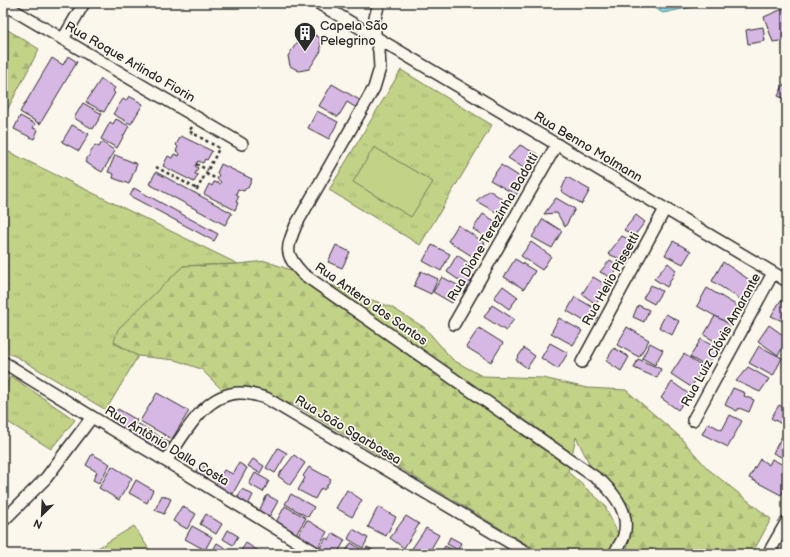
<svg xmlns="http://www.w3.org/2000/svg" width="790" height="557" font-family="'Balsamiq Sans',sans-serif">
	<style>
		.grass { fill: url(#grass-tufts); stroke: #767e59 }
		.forest { fill: url(#forest-firs); stroke: #767e59 }
		.pitch { fill: #c2d287; stroke: #767e59 }
		.water { fill: url(#water-waves); stroke: #5f8e96 }
		.lines { fill: none; stroke-linecap: round; stroke-linejoin: round }
		.shore { stroke: #4d6d73; stroke-width: 1 }
		.building { fill: #d7b8e5; stroke: #2b2b2b }
		.street-casing { stroke: #2b2b2b; stroke-width: 14 }
		.path { stroke: #2b2b2b; stroke-width: 2.5; stroke-dasharray: 3 3; stroke-linecap: butt }
		.street { stroke: #fbf7ec; stroke-width: 11 }
		.labels { text-anchor: middle; dominant-baseline: central; stroke-width: 3.5; stroke-linejoin: round; paint-order: stroke }
		.poi-label { font-size: 13px; fill: #2b2b2b; stroke: #fbf7ec; text-anchor: start }
		.street-label { font-size: 13px; fill: #2b2b2b; stroke: #fbf7ec }
	</style>
	<defs>
		<pattern id="grass-tufts" width="24" height="20" patternUnits="userSpaceOnUse"><rect width="24" height="20" fill="#c2d287"/><path d="M3 7l-1-3M5 7V3M7 7l1-3M15 17l-1-3M17 17v-4M19 17l1-3" fill="none" stroke="#a7b475"/></pattern>
		<pattern id="forest-firs" width="22" height="20" patternUnits="userSpaceOnUse"><rect width="22" height="20" fill="#c2d287"/><path d="M5 1l3.5 6h-7zM16 11l3.5 6h-7z" fill="#a7b475"/></pattern>
		<pattern id="water-waves" width="16" height="10" patternUnits="userSpaceOnUse"><rect width="16" height="10" fill="#81d0de"/><path d="M0 5q4-4 8 0t8 0" fill="none" stroke="#70b3bf"/></pattern>
	</defs>
	<rect width="100%" height="100%" fill="#fbf7ec"/>
	<filter id="ink" filterUnits="userSpaceOnUse"><feTurbulence type="fractalNoise" baseFrequency=".025" numOctaves="2"/><feDisplacementMap in="SourceGraphic" scale="8" xChannelSelector="R" yChannelSelector="G"/><feConvolveMatrix kernelMatrix="1 2 1 2 8 2 1 2 1" color-interpolation-filters="sRGB"/></filter>
	<g filter="url(#ink)">
		<!-- grass -->
		<g class="grass">
			<path d="M401,70L492,125L420,245L329,190Z"/>
			<path d="M3,149L238,264L183,266L114,343L138,356L106,410L17,357L3,351Z"/>
			<path d="M11,376L75,420L51,449L3,419V390Z"/>
		</g>
		<!-- forest -->
		<g class="forest">
			<path d="M3,27L39,49L3,118Z"/>
			<path d="M266,261L391,307L425,328L453,360L482,376L543,378L587,388L626,390L679,436L708,469L771,519L752,554H626L630,536V506L590,465L576,437L568,472L604,504L618,534L614,554H543L295,405L246,392L225,393L201,369L175,360L138,356L114,342L118,329L183,266L238,264Z"/>
		</g>
		<!-- pitch -->
		<g class="pitch">
			<path d="M374,147L433,182L411,217L353,182Z"/>
			<path d="M134,526L152,554H88Z"/>
		</g>
		<!-- water -->
		<path class="water" d="M645,3H707L706,4L663,13Z"/>
		<g class="lines">
			<!-- shore -->
			<path class="shore" d="M653,3L664,9L692,3"/>
		</g>
		<!-- building -->
		<g class="building">
			<path d="M787,7V40L773,42L764,17Z"/>
			<path d="M763,27L765,41L748,44L746,30Z"/>
			<path d="M312,33L320,38L321,51L309,69L299,71L290,66L288,56L300,38Z"/>
			<path d="M68,56L77,62L40,124L20,112L52,58L63,65Z"/>
			<path d="M101,79L115,88L113,91L115,93L104,112L86,102Z"/>
			<path d="M332,84L363,102L358,109L347,102L338,117L319,106Z"/>
			<path d="M784,84L787,86V100L778,96Z"/>
			<path d="M129,96L143,104L131,124L113,114L123,99L126,101Z"/>
			<path d="M83,103L102,114L93,129L74,118Z"/>
			<path d="M317,111L338,122L329,139L308,128Z"/>
			<path d="M20,116L35,124L33,128L38,130L34,139L14,129Z"/>
			<path d="M116,119L129,126L117,148L101,139L110,122L113,124Z"/>
			<path d="M72,125L89,134L79,151L62,142Z"/>
			<path d="M181,136L212,151L207,160L205,159L203,163L198,161L195,166L198,168L195,174L198,175L194,182L163,166L168,156L172,158L174,154L179,156L180,154L176,151L178,147L176,145Z"/>
			<path d="M102,142L115,151L102,172L85,162L95,145L99,147Z"/>
			<path d="M520,145L537,154L527,170L508,158Z"/>
			<path d="M115,155L137,164L129,184L113,178L114,174L108,172Z"/>
			<path d="M221,164L252,179L248,188H246L244,191L238,189L236,194L239,196L236,202L238,203L235,210L204,194L209,184L212,186L214,182L220,184L221,182L217,179L219,175L217,173Z"/>
			<path d="M501,165L525,180L516,195L490,180Z"/>
			<path d="M156,172L232,213L225,225L149,184Z"/>
			<path d="M567,177L590,190L582,204L561,191Z"/>
			<path d="M134,188L218,234L214,241L130,196Z"/>
			<path d="M489,190L508,203L501,215L476,201Z"/>
			<path d="M556,198L575,209L565,227L557,213L544,214Z"/>
			<path d="M483,214L498,223L488,239L473,229Z"/>
			<path d="M636,215L645,222L634,236L624,230Z"/>
			<path d="M543,219L562,231L552,248L532,237Z"/>
			<path d="M458,225L485,243L475,258L448,241Z"/>
			<path d="M622,236L634,242L623,260L608,254Z"/>
			<path d="M673,241L691,251L683,264L665,255Z"/>
			<path d="M531,242L551,256L542,270L521,256Z"/>
			<path d="M336,245L350,252L342,268L328,262Z"/>
			<path d="M432,245L450,254L441,271L423,261Z"/>
			<path d="M457,255L473,266L469,273L476,277L469,287L447,272Z"/>
			<path d="M515,259L535,271L524,289L504,277Z"/>
			<path d="M610,260L619,266L612,278L600,272Z"/>
			<path d="M723,262L754,283L743,301L712,281Z"/>
			<path d="M668,263L676,270L667,287L654,279Z"/>
			<path d="M421,271L438,279L431,294L414,286Z"/>
			<path d="M442,277L461,287L452,303L433,292Z"/>
			<path d="M593,277L608,286L596,304L582,294Z"/>
			<path d="M651,285L662,291L654,304L643,298Z"/>
			<path d="M503,286L518,297L509,309L494,298Z"/>
			<path d="M707,288L741,308L731,325L697,306Z"/>
			<path d="M575,297L594,308L586,322L567,311Z"/>
			<path d="M781,300L787,303V323L771,316Z"/>
			<path d="M492,305L514,319L506,331L484,317Z"/>
			<path d="M638,305L649,310L644,322L633,317Z"/>
			<path d="M666,314L679,321L672,335L659,327Z"/>
			<path d="M715,316L731,325L720,344L704,335Z"/>
			<path d="M559,318L582,331L573,345L551,333Z"/>
			<path d="M769,325L787,338V341L778,355L758,341Z"/>
			<path d="M627,327L649,340L639,357L617,345Z"/>
			<path d="M479,328L503,343L491,362L466,347Z"/>
			<path d="M701,339L718,349L707,367L690,357Z"/>
			<path d="M550,343L568,353L558,369L541,358Z"/>
			<path d="M650,343L663,350L655,365L642,358Z"/>
			<path d="M759,346L782,358L773,376L749,363Z"/>
			<path d="M524,348L535,356L527,368L516,360Z"/>
			<path d="M614,348L629,357L621,371L606,361Z"/>
			<path d="M684,354L704,368L691,387L671,374Z"/>
			<path d="M638,359L661,369L657,378L634,368Z"/>
			<path d="M748,367L769,379L760,392L736,381Z"/>
			<path d="M672,382L689,394L678,410L661,398Z"/>
			<path d="M733,388L745,393L744,396L754,400L749,412L739,408L737,411L725,405Z"/>
			<path d="M157,393L189,411L172,439L140,421Z"/>
			<path d="M779,405L787,409V422L785,426L771,418Z"/>
			<path d="M118,409L137,420L130,432L111,421Z"/>
			<path d="M730,415L742,421L728,447L702,434L708,423L722,430Z"/>
			<path d="M139,424L170,443L163,455L131,436Z"/>
			<path d="M782,436L787,438V460L773,453Z"/>
			<path d="M278,448L287,453L275,473L266,468Z"/>
			<path d="M92,454L110,464L99,483L93,480L97,472L86,465Z"/>
			<path d="M294,455L305,463L290,485L278,476Z"/>
			<path d="M253,459L264,466L260,473L248,466Z"/>
			<path d="M760,459L769,465L772,459L787,467V485L781,495L749,478Z"/>
			<path d="M239,463L247,468L231,497L214,487L224,470L233,474Z"/>
			<path d="M200,464L211,470L206,479L195,473Z"/>
			<path d="M112,466L132,478L119,500L99,488Z"/>
			<path d="M309,467L331,479L324,490L321,488L315,499L298,490L305,478L303,476Z"/>
			<path d="M255,473L269,481L263,492L249,484Z"/>
			<path d="M136,480L153,490L147,503L129,493Z"/>
			<path d="M242,489L253,495L248,505L237,499Z"/>
			<path d="M347,490L362,500L352,517L336,508Z"/>
			<path d="M291,494L314,507L308,517L285,504Z"/>
			<path d="M162,495L171,499L164,514L155,510Z"/>
			<path d="M267,495L278,501L268,519L258,513Z"/>
			<path d="M182,506L196,514L187,529L173,521Z"/>
			<path d="M285,506L306,518L295,536L275,524Z"/>
			<path d="M378,507L396,517L386,536L368,527Z"/>
			<path d="M206,514L222,524L216,534L200,524Z"/>
			<path d="M406,516L419,524L404,548L390,538Z"/>
			<path d="M307,520L327,532L317,549L297,537Z"/>
			<path d="M192,526L212,537L205,550L185,539Z"/>
			<path d="M426,528L439,535L428,554H418L411,550Z"/>
			<path d="M353,529L368,538L363,548L348,539Z"/>
			<path d="M228,530L238,536L233,545L223,539Z"/>
			<path d="M333,533L345,540L337,554H328L319,549L326,538L329,540Z"/>
			<path d="M450,537L461,543L458,550L447,544Z"/>
			<path d="M217,543L234,553L233,554H216L212,552Z"/>
			<path d="M246,543L263,554H239Z"/>
			<path d="M351,543L364,551L367,547L376,552L375,554H344Z"/>
			<path d="M445,546L457,552L456,554H441Z"/>
		</g>
		<g class="lines">
			<!-- street casing -->
			<g class="street-casing">
				<g id="street">
					<path d="M318,3L787,281"/>
					<path d="M379,3L375,18V36L379,51L380,68L374,88L296,225C286,249 284,254 303,274L602,482C616,496 630,514 624,535C623,541 617,548 614,554"/>
					<path d="M3,4L242,144"/>
					<path d="M63,39L84,3"/>
					<path d="M454,324L557,144"/>
					<path d="M3,362L92,417L166,461L318,554"/>
					<path d="M582,362L665,209"/>
					<path d="M693,420L773,273"/>
					<path d="M166,461C184,435 205,391 242,393C250,393 259,396 266,398L529,554"/>
					<path d="M3,521L46,478L92,417"/>
					<path d="M768,554L787,521"/>
				</g>
			</g>
			<!-- path -->
			<g class="path">
				<path d="M192,127L189,131L219,148L216,155L195,193"/>
				<path d="M196,164L208,170"/>
				<path d="M156,167L197,189"/>
				<path d="M206,174L217,179"/>
			</g>
			<!-- street -->
			<use href="#street" class="street"/>
		</g>
	</g>
	<!-- icons -->
	<defs>
		<g id="building-pin" transform="scale(1.15)"><path d="M0 17L-7.5 6A9.5 9.5 0 1 1 7.5 6Z" fill="#2b2b2b" stroke="#fbf7ec"/><path d="M-4-6H4V6H1V3H-1V6H-4ZM-2.5-4.3h1.7v1.8h-1.7ZM.8-4.3h1.7v1.8H.8ZM-2.5-1h1.7V.8h-1.7ZM.8-1h1.7V.8H.8Z" fill="#fff"/></g>
	</defs>
	<g fill-rule="evenodd">
		<use href="#building-pin" x="305" y="33"/>
	</g>
	<g class="labels">
		<!-- poi labels -->
		<g class="poi-label">
			<text x="320" y="26">Capela São<tspan x="320" dy="15">Pelegrino</tspan></text>
		</g>
		<!-- street labels -->
		<g class="street-label">
			<text transform="translate(130 62) rotate(30)">Rua Roque Arlindo Fiorin</text>
			<text transform="translate(588 147) rotate(31)">Rua Benno Molmann</text>
			<text transform="translate(493 227) rotate(-60)">Rua Dione Terezinha Badotti</text>
			<text transform="translate(611 279) rotate(-61)">Rua Helio Pissetti</text>
			<text transform="translate(371 304) rotate(35)">Rua Antero dos Santos</text>
			<text transform="translate(721 340) rotate(-61)">Rua Luiz Clóvis Amarante</text>
			<text transform="translate(348 430) rotate(31)">Rua João Sgarbossa</text>
			<text transform="translate(167 446) rotate(31)">Rua Antônio Dalla Costa</text>
		</g>
	</g>
	<!-- margin -->
	<rect width="790" height="557" fill="none" stroke="#fbf7ec" stroke-width="16"/>
	<rect x="8" y="8" width="774" height="541" fill="none" stroke="#2b2b2b" stroke-width="1.5" filter="url(#ink)"/>
	<!-- north arrow -->
	<g transform="translate(42 515) rotate(204)" stroke="#fbf7ec" stroke-width="3" paint-order="stroke">
	<path d="M0-3L7 15L0 10L-7 15Z" fill="#2b2b2b"/>
	<text y="-6" font-size="11" font-weight="bold" text-anchor="middle" fill="#2b2b2b">N</text>
	</g>
</svg>
